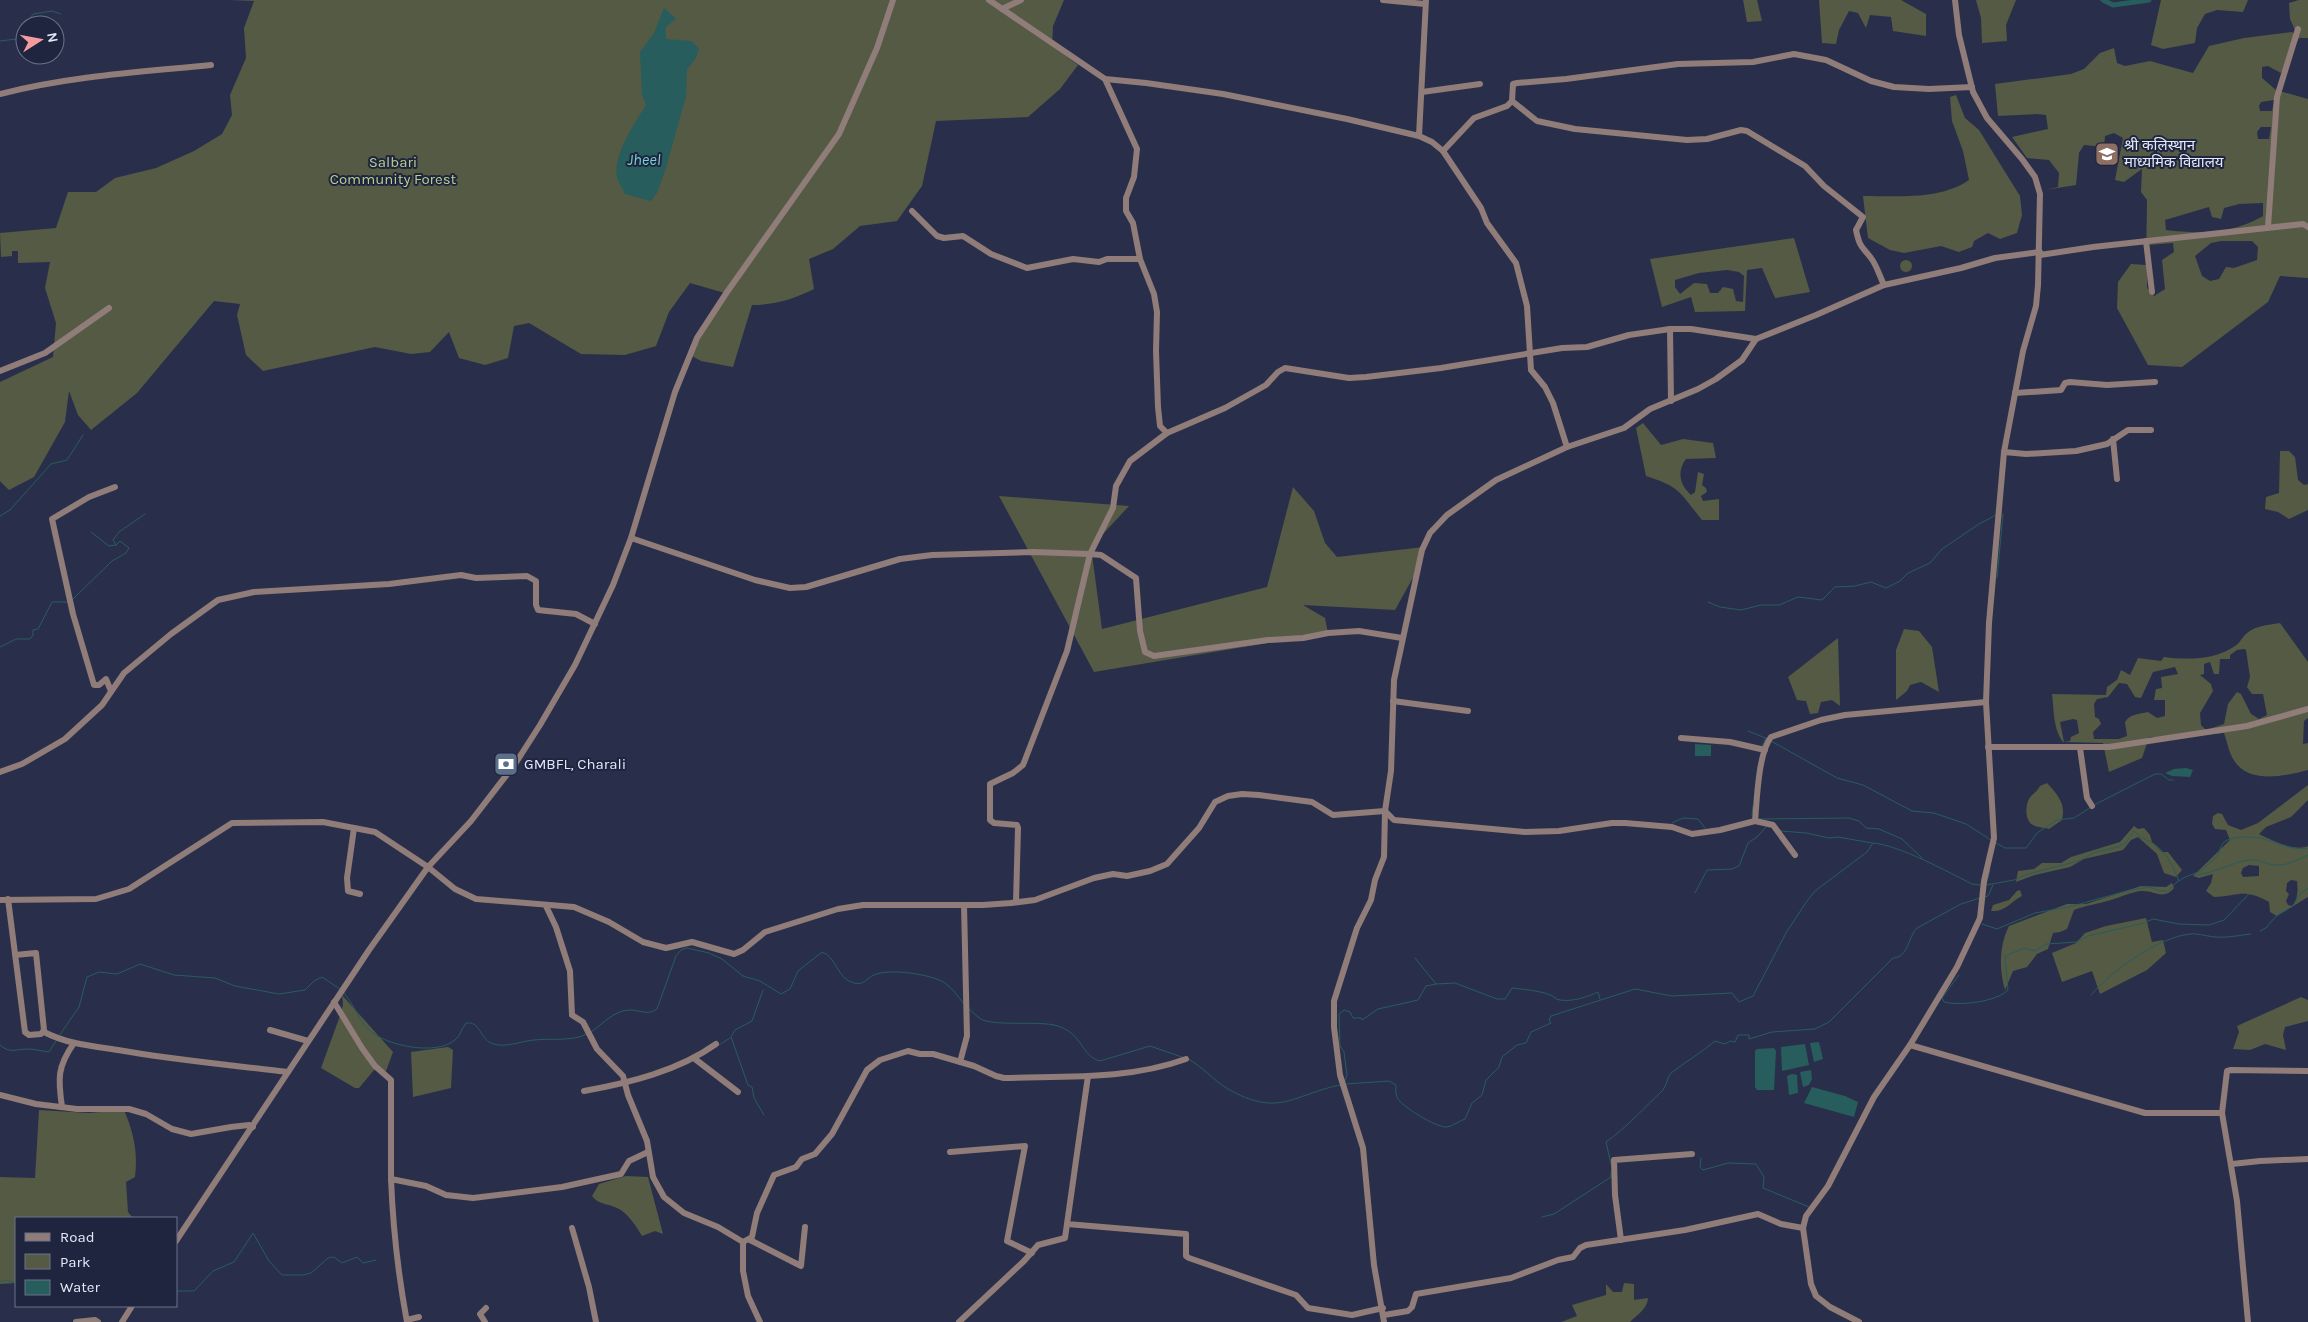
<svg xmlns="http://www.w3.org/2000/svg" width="2308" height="1322" font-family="Karla,'Noto Sans Devanagari',sans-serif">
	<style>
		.green { fill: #545a44; fill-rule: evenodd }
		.water { fill: #275d5d }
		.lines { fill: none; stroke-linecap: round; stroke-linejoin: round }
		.stream { stroke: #275d5d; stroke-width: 1 }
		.canal { stroke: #275d5d; stroke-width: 5 }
		.minor { stroke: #907c78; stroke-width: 6 }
		.labels { text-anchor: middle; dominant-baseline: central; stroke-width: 4; stroke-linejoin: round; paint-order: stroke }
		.poi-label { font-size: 15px; fill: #e3e8fa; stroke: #1f253f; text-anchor: start }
		.park-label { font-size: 15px; fill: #bccd8d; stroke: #1f253f }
		.water-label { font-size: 16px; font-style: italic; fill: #79d3d3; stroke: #1f253f }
	</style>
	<rect width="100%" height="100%" fill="#292f4a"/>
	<!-- green -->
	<g class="green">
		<path d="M229,0H1064L1053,26L1052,46L1078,65L1060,89L1028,117L936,121L922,186L897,221L860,226L833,249L809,259L814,289C794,299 774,305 752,305L733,367L701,361L690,355L728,294L690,283L669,312L656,346L625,355L581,354L529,323L514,326L508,358L485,365L459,358L449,332L430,352L411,354L375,347L263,371L246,355L237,315L240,304L214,301L137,393L91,430L78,415L69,391L65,422L34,477L9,490L0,481V382L53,357L56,323L45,288L50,262L18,263V251H12V256L1,257L0,233L56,228L68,192H96L115,178L156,168L194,151L222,134L232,115L230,95L246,58L244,28L254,1Z"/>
		<path d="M1743,0H1757L1762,21L1747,22Z"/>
		<path d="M1819,0H1901L1926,14V36L1893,31L1891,17L1870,15L1866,28L1858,13L1849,11L1839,30L1836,44L1822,43Z"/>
		<path d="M1976,0H2016L2006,25L2007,41L1982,43L1981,18Z"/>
		<path d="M2161,0H2248L2243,12L2217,10L2205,14L2197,28L2195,43L2163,49L2151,45Z"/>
		<path d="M2299,0H2308V38H2299L2281,73L2268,66L2262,67V78L2276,90L2308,99V278L2280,276L2268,302L2182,367L2148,365L2117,308L2118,282L2131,264L2146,265L2147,200L2141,192L2142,169L2124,182L2115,180L2123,138L2114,133L2105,136L2104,147L2084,145L2079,153L2076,185L2045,190L2058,187L2059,173L2049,160L2027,158L2012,137L2048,129L2046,115L2037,114L1998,116L1995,84L2071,74L2084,69L2100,53L2114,48L2117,63L2125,66L2150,61L2193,73L2209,46L2244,38L2292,32L2298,37L2290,19L2289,3ZM2274,100L2272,111H2260L2259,106L2261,102ZM2261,127H2271L2269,139H2258L2257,132ZM2263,203V216C2232,234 2200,234 2166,230L2165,220L2209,207L2212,217L2221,219L2224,208L2239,204ZM2221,241H2252L2258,247L2257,260L2234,268L2226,267L2219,279L2210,281L2202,276L2195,256L2211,243ZM2173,243L2174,252L2162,260L2165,289L2154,296L2147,288L2148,245Z"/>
		<path d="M1956,95L1965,118L1979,130L2020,196L2022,215L2017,233L2000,239L1988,233L1974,241L1972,247L1959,252L1941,246L1904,253L1890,250L1868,238L1863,196C1897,196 1941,200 1969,180L1963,151L1952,121L1950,97Z"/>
		<path d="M1794,238L1810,292L1775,298L1762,268L1747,270L1745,311L1695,312L1691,297L1662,307L1650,259ZM1727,270L1739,272L1744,276L1743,302L1736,301L1733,289L1723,287L1718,293H1710L1707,284L1694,283L1680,294L1675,287V280L1699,273Z"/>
		<circle cx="1906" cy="266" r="6"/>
		<path d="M1643,423L1661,445L1683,439L1713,443L1716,458L1686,459C1677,471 1679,484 1691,495L1695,492L1698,472L1704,474L1702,485L1706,488L1707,492L1701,496L1703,501L1719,499V520H1702C1680,493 1681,487 1646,476L1636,428Z"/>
		<path d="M2280,451H2289L2295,457L2298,480L2304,485L2308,484V510L2289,519L2278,512L2265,509L2266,497L2279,493Z"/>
		<path d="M1293,487L1314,511L1325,543L1337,557L1424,547L1420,565L1395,610L1303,605L1325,618L1328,633L1094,672L999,496L1129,506L1091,547L1102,629L1267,587Z"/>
		<path d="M2280,623L2308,662V718L2304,721L2303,744L2308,743V770C2285,776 2251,784 2235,762C2229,754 2227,741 2224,733L2170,738L2149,737L2142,758L2109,772L2103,743L2063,742C2053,729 2054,709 2052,694L2106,695L2107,687L2117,680L2121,670L2130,675L2138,658L2161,661L2164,657C2187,660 2215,660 2235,646C2240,642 2240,641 2244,636C2252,626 2268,625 2280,623ZM2244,649L2246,650L2250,677L2247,687L2252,694H2263L2267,715L2259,719L2251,714L2241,694L2237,692L2228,704L2224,724L2206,730L2201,725L2200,713L2213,691L2211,684L2200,675L2204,674V664L2210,662L2214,674H2219L2220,659H2230V655L2237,650ZM2175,667L2178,674L2161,677L2162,688L2156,689L2154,700H2165V716L2157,718L2148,712C2139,714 2130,714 2125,722L2127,736L2119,739H2094L2093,732L2101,724L2099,719L2095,717L2094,704L2097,699L2108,697L2119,683L2127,684L2135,697L2141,698L2153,672ZM2073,719L2077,720L2079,733L2071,737L2070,741L2064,742L2060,722Z"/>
		<path d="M1904,629L1919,631L1932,647L1939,692L1921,682L1910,685L1907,691L1896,700V650Z"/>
		<path d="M1838,638L1840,706L1832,700L1821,702L1818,713L1810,714L1806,701L1797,700L1788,677Z"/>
		<path d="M2047,783C2058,795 2066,804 2062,820L2049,829C2044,827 2038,828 2033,825C2025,821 2025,806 2029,799C2032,794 2037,792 2040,786Z"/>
		<path d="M2308,785V800L2291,817L2266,827L2259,834C2271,840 2295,852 2308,846V897L2277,916L2270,912L2269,902C2244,888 2239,896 2214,897L2206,891L2211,883L2213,874L2199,878L2193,876L2230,840L2226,830L2215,829L2212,824L2213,816L2218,813L2222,814L2228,825L2241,830L2258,823ZM2249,865L2259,866V876L2243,877L2241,873L2243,868ZM2291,880L2297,881C2298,889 2298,900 2292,906L2288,905L2286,901L2289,894L2286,891L2287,883Z"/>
		<path d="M2134,826L2138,829L2144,828L2150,835L2152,842L2162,852H2168L2182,870L2176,877L2164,873L2157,854L2138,837L2131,840L2123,850L2084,859L2070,867L2035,875L2016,882L2018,871L2034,869L2042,863H2061L2071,857L2120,842Z"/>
		<path d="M2172,883L2174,888C2163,901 2155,890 2141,891C2131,892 2121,897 2111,900C2099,904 2086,905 2074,910L2067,929L2060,932L2053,933L2048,949L2037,954L2027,967L2013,971L2005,990C1999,969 1999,946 2009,926L2067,904H2086L2141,886L2166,887Z"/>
		<path d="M2020,890L2022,896C2010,902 2006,912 1991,911L1993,905L2009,900L2017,891Z"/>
		<path d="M2146,918L2152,942L2163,940L2166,953L2147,970L2100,994L2092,971L2062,982L2052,953L2076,943L2085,933L2106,926Z"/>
		<path d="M342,995L393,1052L386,1071L374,1070L359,1088H355L321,1068L341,1013L343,1004Z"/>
		<path d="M2301,997L2308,1000V1021L2285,1027L2283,1035L2286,1050L2265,1044L2250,1050L2233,1049L2239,1032L2237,1026Z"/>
		<path d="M448,1047L453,1050L451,1088L413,1097L411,1052Z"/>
		<path d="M39,1110L89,1113L124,1110C134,1133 138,1153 135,1177L126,1182L128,1212L133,1218H16V1283L0,1284V1177L35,1178Z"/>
		<path d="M626,1176L648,1177L663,1234L655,1231L642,1236C637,1227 627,1212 617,1208C607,1203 599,1205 592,1196L599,1184Z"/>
		<path d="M1624,1283L1634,1284V1300L1648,1298C1648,1308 1637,1315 1630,1322H1561L1577,1316L1572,1305L1606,1295V1284L1613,1292H1622Z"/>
	</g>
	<!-- water -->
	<g class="water">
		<path d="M664,8L676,19L666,27V39L692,41L699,49L696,58L687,70L686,96L666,168L657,193L651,201L625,194C623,189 618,182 617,177C613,154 635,123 646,105L642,95L640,52L654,33Z"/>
		<path d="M1695,744L1711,745V756H1695Z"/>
		<path d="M2186,768L2193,770L2190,777L2172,776L2165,773L2174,769Z"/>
		<path d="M1819,1042L1823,1059L1814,1062L1810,1043Z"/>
		<path d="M1805,1044L1809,1065L1782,1071L1781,1047Z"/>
		<path d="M1757,1049L1774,1048L1776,1051L1774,1090H1757L1755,1087V1051Z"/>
		<path d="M1811,1070L1812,1079L1809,1085L1803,1087L1800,1072Z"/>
		<path d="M1792,1074L1797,1075L1798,1093L1789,1095L1787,1076Z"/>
		<path d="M1812,1087L1845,1096L1858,1102L1854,1117L1804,1103Z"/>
	</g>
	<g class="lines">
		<!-- stream -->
		<g class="stream">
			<path d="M26,25L33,14L52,11L61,14"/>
			<path d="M0,41L16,39L19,32L25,26"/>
			<path d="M0,516L10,510L51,464L67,460L83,435"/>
			<path d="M116,545L113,540L119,532L145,514"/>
			<path d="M1997,578L2003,514"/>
			<path d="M73,599L112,561L126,553L129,548L120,541L116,545L109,546L91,532"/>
			<path d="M1708,602L1720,607L1741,610L1761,605H1779L1798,597L1822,600L1835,587L1855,586L1871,582L1886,588L1900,581L1908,573L1930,563L1942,549L1979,524L1996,515"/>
			<path d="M0,647L16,639H30L33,635V630L38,629L52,602H68"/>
			<path d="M1748,731L1768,739"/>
			<path d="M1771,741L1837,778L1863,785L1912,811L1934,813L1966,824L1991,840"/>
			<path d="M1762,746L1766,738"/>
			<path d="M2094,805L2155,774H2161L2169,780H2173"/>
			<path d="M1752,815L1753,806"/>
			<path d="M1759,819L1849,818L1859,821L1866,828L1879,829L1902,839L1922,858"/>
			<path d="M1672,823L1683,818L1698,819L1705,828"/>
			<path d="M1781,831L1806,833L1829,838L1838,837L1872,843"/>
			<path d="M1996,843L2005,848H2026L2037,833L2057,820L2074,818L2091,807"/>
			<path d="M1990,870L1986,885L2014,880L2028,874L2078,861L2096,852L2118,847L2126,843L2134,831C2140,838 2146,839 2154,844C2167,853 2173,866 2179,881C2186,875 2195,875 2203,869C2207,865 2213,861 2217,856C2220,852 2220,846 2224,842C2231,836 2255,836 2264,839C2279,843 2292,851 2308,848"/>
			<path d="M2196,875C2215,873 2230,863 2249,860C2259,858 2268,866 2279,865C2289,865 2299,859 2308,855"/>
			<path d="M1695,893L1707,870L1732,869L1739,866L1748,843L1757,837L1766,827"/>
			<path d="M1984,897L1988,896L1993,885"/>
			<path d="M1982,924L1997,929L2035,913L2069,907L2130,890L2150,887L2160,891H2168L2178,881"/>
			<path d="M2260,931L2266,928L2276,916L2293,906L2299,895L2308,888"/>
			<path d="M1415,958L1436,984L1455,983L1497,999H1505L1512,988C1521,989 1542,991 1550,995C1555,996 1555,1000 1560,1000C1573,1002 1587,997 1598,992L1600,999"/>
			<path d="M1959,975L1942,998L1944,1002C1960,1006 1996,1002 2008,990L2005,956L2024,948L2035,951L2046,944L2076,942L2088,936L2144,923L2153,919L2179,924L2209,925L2224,920L2249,894"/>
			<path d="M763,990L752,1021L735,1030L731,1037L748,1085L752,1087L754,1098L764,1115"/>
			<path d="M344,993C353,1004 359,1019 368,1029C385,1046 436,1056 455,1040C460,1036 462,1028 466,1023C480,1021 480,1038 491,1043C505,1049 520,1041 534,1040C550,1038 572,1042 587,1034"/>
			<path d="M2091,995C2111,971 2159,937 2190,934C2199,933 2208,937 2217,937C2228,938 2240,935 2251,934"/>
			<path d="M969,1009C973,1012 977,1017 981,1019C996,1027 1038,1020 1058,1026C1083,1034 1081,1056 1100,1061L1150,1046L1182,1057"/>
			<path d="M591,1032C603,1024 614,1010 630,1010C640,1010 648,1016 657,1009L676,956L681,950L687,948L709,953L722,959L743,976L760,981L781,994L790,989L798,971L822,952C836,956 837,979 854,983C863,986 867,978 874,975C889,968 931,974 945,983C952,988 958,996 963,1003"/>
			<path d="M59,1036L79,1007L87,977L99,972L117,974L140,964L174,975L215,978L235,986L279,994L305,990L314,981L322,977L340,989"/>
			<path d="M0,1045C10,1054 16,1049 28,1049C34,1049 42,1051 49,1052L56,1041"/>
			<path d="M719,1045L730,1038"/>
			<path d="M1188,1059C1202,1066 1214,1081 1228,1089C1279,1118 1292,1095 1340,1085"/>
			<path d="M1345,1081L1347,1075L1344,1052L1340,1046L1339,1014L1344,1010L1350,1012L1353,1018H1361L1362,1020L1378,1009L1418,1000L1426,986L1436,984"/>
			<path d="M1346,1084L1389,1081L1396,1085C1396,1088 1395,1093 1397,1097C1400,1106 1437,1128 1447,1127C1453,1126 1459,1121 1465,1119L1472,1103L1482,1095L1486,1080L1499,1067L1502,1057L1517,1045L1526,1043L1531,1032L1551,1023L1549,1020L1551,1016L1635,989L1672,996L1732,993L1739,1002L1753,996L1786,933L1807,901L1815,891L1867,852L1873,843C1899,845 1948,872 1972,884L1980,885"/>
			<path d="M1701,1158L1700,1167L1703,1170L1728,1163L1756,1164L1764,1177L1763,1188L1809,1207"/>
			<path d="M1611,1164L1606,1142C1626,1128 1645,1107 1663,1090C1667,1085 1667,1077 1671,1073C1685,1062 1701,1053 1715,1041L1725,1044L1730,1041L1735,1042L1738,1035H1749V1039L1772,1032L1815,1029L1829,1022L1893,958C1908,958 1908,937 1917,928L1961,904L1980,898"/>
			<path d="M1542,1217L1554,1214L1611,1177V1173"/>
			<path d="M0,1282L5,1280L16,1283"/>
			<path d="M176,1291H194L213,1271L234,1262L253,1233L269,1261L282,1275H303L311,1273L328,1258L334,1257L342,1263L357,1257L363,1263L376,1260"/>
		</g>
		<!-- canal -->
		<path class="canal" d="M2103,0L2113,5L2149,0"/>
		<!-- minor -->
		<g class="minor">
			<path d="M989,0L1105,79L1146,83L1223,94L1347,119L1419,136L1426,0"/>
			<path d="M1383,0L1425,4"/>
			<path d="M1002,9L1021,0"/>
			<path d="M1105,79L1137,149L1134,177L1126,198V211L1133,223L1140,259L1154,294L1157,312L1156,351L1158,407L1160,426L1167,433"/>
			<path d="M1422,92L1480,84"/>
			<path d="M0,94C69,76 140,72 211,65"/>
			<path d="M1512,101L1537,121L1575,129L1687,140L1707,139L1741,130L1747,131L1805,166L1824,186L1863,217L1856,230C1860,248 1861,245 1871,258C1877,266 1880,277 1884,285"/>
			<path d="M1419,136L1432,142L1443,151L1481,208L1487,223L1516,263L1527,306L1531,370L1545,387L1553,403L1567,447"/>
			<path d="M1443,151L1474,118L1507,106L1512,101L1513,84L1517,83L1566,79L1678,64L1753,62L1794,54L1826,60L1871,81L1894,87L1929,89L1972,87"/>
			<path d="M912,211L937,236L944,238L963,236L991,254L1027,268L1073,259L1099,262L1107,259H1140"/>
			<path d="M2268,227L2277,97L2298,29"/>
			<path d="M2146,241L2152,292"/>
			<path d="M2040,255L2093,247L2303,224L2308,227"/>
			<path d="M1670,329L1671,401"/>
			<path d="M0,371L45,353L109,308"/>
			<path d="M2015,393L2061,390L2065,383L2070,382L2107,385L2155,382"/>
			<path d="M2113,439L2117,479"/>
			<path d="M2004,452L2026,454L2076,451L2107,444L2128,430H2151"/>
			<path d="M631,538L755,580L790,588L806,587L900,559L932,555L1033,552L1090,554L1113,508L1116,486L1130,461L1167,433L1225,408L1266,385L1278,372L1285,368L1349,378L1366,377L1441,368L1562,348L1587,347L1629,335L1670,329H1691L1756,339"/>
			<path d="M111,691L106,679L99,685H94L73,614L52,519L89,497L115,487"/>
			<path d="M1393,701L1468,711"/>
			<path d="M1681,738L1730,742L1765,750"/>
			<path d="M1988,747H2109L2247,726L2308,709"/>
			<path d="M2080,748L2087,798L2092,806"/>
			<path d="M0,772L22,764L65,739L102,705L124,673L171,634L218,600L254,592L389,584L461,575L476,578L527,576L536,581V605L538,610L576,614L595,624"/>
			<path d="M1755,821L1773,825L1795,855"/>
			<path d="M354,828L347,878L348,891L360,894"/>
			<path d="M8,899L25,1032L29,1035L41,1034L44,1030L36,953L15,955"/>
			<path d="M0,900L96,899L129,889L232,823L323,822L375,832L428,867L455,889L476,899L574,907L609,922L643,942L666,948L692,942L734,954L743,950L765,932L838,909L863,905H983L1011,903L1035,900L1094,878L1113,874L1127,876L1150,871L1167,864L1199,828L1215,802L1228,796L1242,794L1259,795L1312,802L1333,815L1385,811L1394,820L1525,832L1559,831L1612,823H1625L1672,827L1692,834L1720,830L1755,821C1757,800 1758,754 1771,737L1821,720L1845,715L1986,702"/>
			<path d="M1016,902L1018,828L1017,825L994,823L990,820V784L1013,773L1023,765L1067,651L1090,554L1101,555L1136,578L1140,631L1145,652L1154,656L1268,640L1303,638L1328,633L1359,631L1402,638"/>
			<path d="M546,906L556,927L570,971L572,1015L583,1022L597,1049L623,1076L628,1095L647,1141L653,1177L664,1197L684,1213L718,1227L743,1242V1271L748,1296L760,1322"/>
			<path d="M334,1002L362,1048L375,1066L391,1080V1179"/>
			<path d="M270,1030L308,1041"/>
			<path d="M44,1032C67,1044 92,1046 118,1050C174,1060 231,1065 288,1072"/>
			<path d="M1910,1045L2145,1113H2222L2227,1071L2231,1070L2308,1071"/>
			<path d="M695,1059L738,1092"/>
			<path d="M960,1062L967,1036L964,905"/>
			<path d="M1088,1076L1067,1224L1186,1234V1256L1189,1258L1296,1295L1308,1308L1352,1315L1383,1308"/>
			<path d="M584,1091C629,1083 678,1071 716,1044"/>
			<path d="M0,1095L36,1104L77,1109H129L146,1114L172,1129L191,1134L231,1127L249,1125L253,1127"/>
			<path d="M62,1107C58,1079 57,1067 74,1043"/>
			<path d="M2222,1113L2237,1201L2248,1322"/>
			<path d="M950,1152L1025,1146L1007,1241L1032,1253"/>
			<path d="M2232,1164L2260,1161L2308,1159"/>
			<path d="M572,1228L589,1287L596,1322"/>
			<path d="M750,1240L801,1266L805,1227"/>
			<path d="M1621,1240L1615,1195L1614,1160L1692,1154"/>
			<path d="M176,1241L369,950L428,867L471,821L515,764L540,725L575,665L613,585L631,538L675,392L697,338L727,292L839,134L877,48L893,0"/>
			<path d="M743,1242L752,1237L757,1213L774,1175L796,1167L802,1159L815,1154L832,1134L867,1070L880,1060L908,1051L920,1054H933L974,1066L996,1076L1004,1078C1065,1076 1128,1080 1186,1059"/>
			<path d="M1384,1315L1408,1311L1412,1307L1416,1294L1511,1278L1558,1260L1573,1257L1580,1248L1586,1245L1685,1230L1758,1214L1781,1224L1803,1228"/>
			<path d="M407,1320L419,1317"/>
			<path d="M76,1322L95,1320L98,1322"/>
			<path d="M122,1322L132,1306"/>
			<path d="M407,1322C398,1274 393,1228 391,1179L426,1186L446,1195L473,1198L562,1187L621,1174L629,1161L648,1152"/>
			<path d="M485,1322L480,1314L486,1308"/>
			<path d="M959,1322L1024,1261L1038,1245L1065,1238L1067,1224"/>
			<path d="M1384,1322L1374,1265L1363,1148L1340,1075L1334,1027V1001L1357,928L1371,900L1375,880L1384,857L1385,811L1391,771L1394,680L1422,550L1430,533L1447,515L1496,480L1567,447L1624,428L1650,409L1698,389L1716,379L1742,360L1756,339L1816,315L1884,285L1961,268L1995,258L2040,252"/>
			<path d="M1859,1322L1830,1307L1816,1296L1811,1284L1803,1228L1806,1216L1828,1186L1874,1097L1910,1045L1957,967L1980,918L1984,881L1994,838L1986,702L1989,623L2004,452L2023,351L2036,306L2038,285L2040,194L2035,177L2022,159L1987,118L1973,92L1959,35L1955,0"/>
		</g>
	</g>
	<!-- icons -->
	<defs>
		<g id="school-square" transform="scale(1.25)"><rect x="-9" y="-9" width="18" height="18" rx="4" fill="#8d6e63" stroke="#1f253f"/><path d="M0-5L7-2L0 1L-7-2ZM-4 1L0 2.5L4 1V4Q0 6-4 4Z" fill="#fff"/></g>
		<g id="bank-square" transform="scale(1.25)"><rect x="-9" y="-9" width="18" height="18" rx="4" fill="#5c6f8a" stroke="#1f253f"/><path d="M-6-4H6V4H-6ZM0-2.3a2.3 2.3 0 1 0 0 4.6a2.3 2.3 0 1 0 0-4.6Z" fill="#fff"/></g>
	</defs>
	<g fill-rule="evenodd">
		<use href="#school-square" x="2107" y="154"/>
		<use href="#bank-square" x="506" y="764"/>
	</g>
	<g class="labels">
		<!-- poi labels -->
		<g class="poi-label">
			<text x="2124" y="145">श्री कलिस्थान<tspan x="2124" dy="17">माध्यमिक विद्यालय</tspan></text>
			<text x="524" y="764">GMBFL, Charali</text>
		</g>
		<!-- park labels -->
		<g class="park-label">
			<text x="393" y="162">Salbari<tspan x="393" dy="17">Community Forest</tspan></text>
		</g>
		<!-- water labels -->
		<g class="water-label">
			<text x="644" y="159">Jheel</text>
		</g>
	</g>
	<!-- legend -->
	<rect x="15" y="1217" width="162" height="90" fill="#1f253f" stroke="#6d738a"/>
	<rect x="25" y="1233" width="25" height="8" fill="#907c78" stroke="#6d738a"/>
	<text x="60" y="1242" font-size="15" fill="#e3e8fa">Road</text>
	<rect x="25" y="1254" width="25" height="15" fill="#545a44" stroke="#6d738a"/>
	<text x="60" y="1267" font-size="15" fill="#e3e8fa">Park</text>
	<rect x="25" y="1280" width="25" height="15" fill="#275d5d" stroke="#6d738a"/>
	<text x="60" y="1292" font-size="15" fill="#e3e8fa">Water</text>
	<!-- north arrow -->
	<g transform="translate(40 40) rotate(79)"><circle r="24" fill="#1f253f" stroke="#6d738a"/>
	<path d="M0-4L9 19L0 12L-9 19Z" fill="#f59b9e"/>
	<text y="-8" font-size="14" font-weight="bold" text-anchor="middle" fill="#e3e8fa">N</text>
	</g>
</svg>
